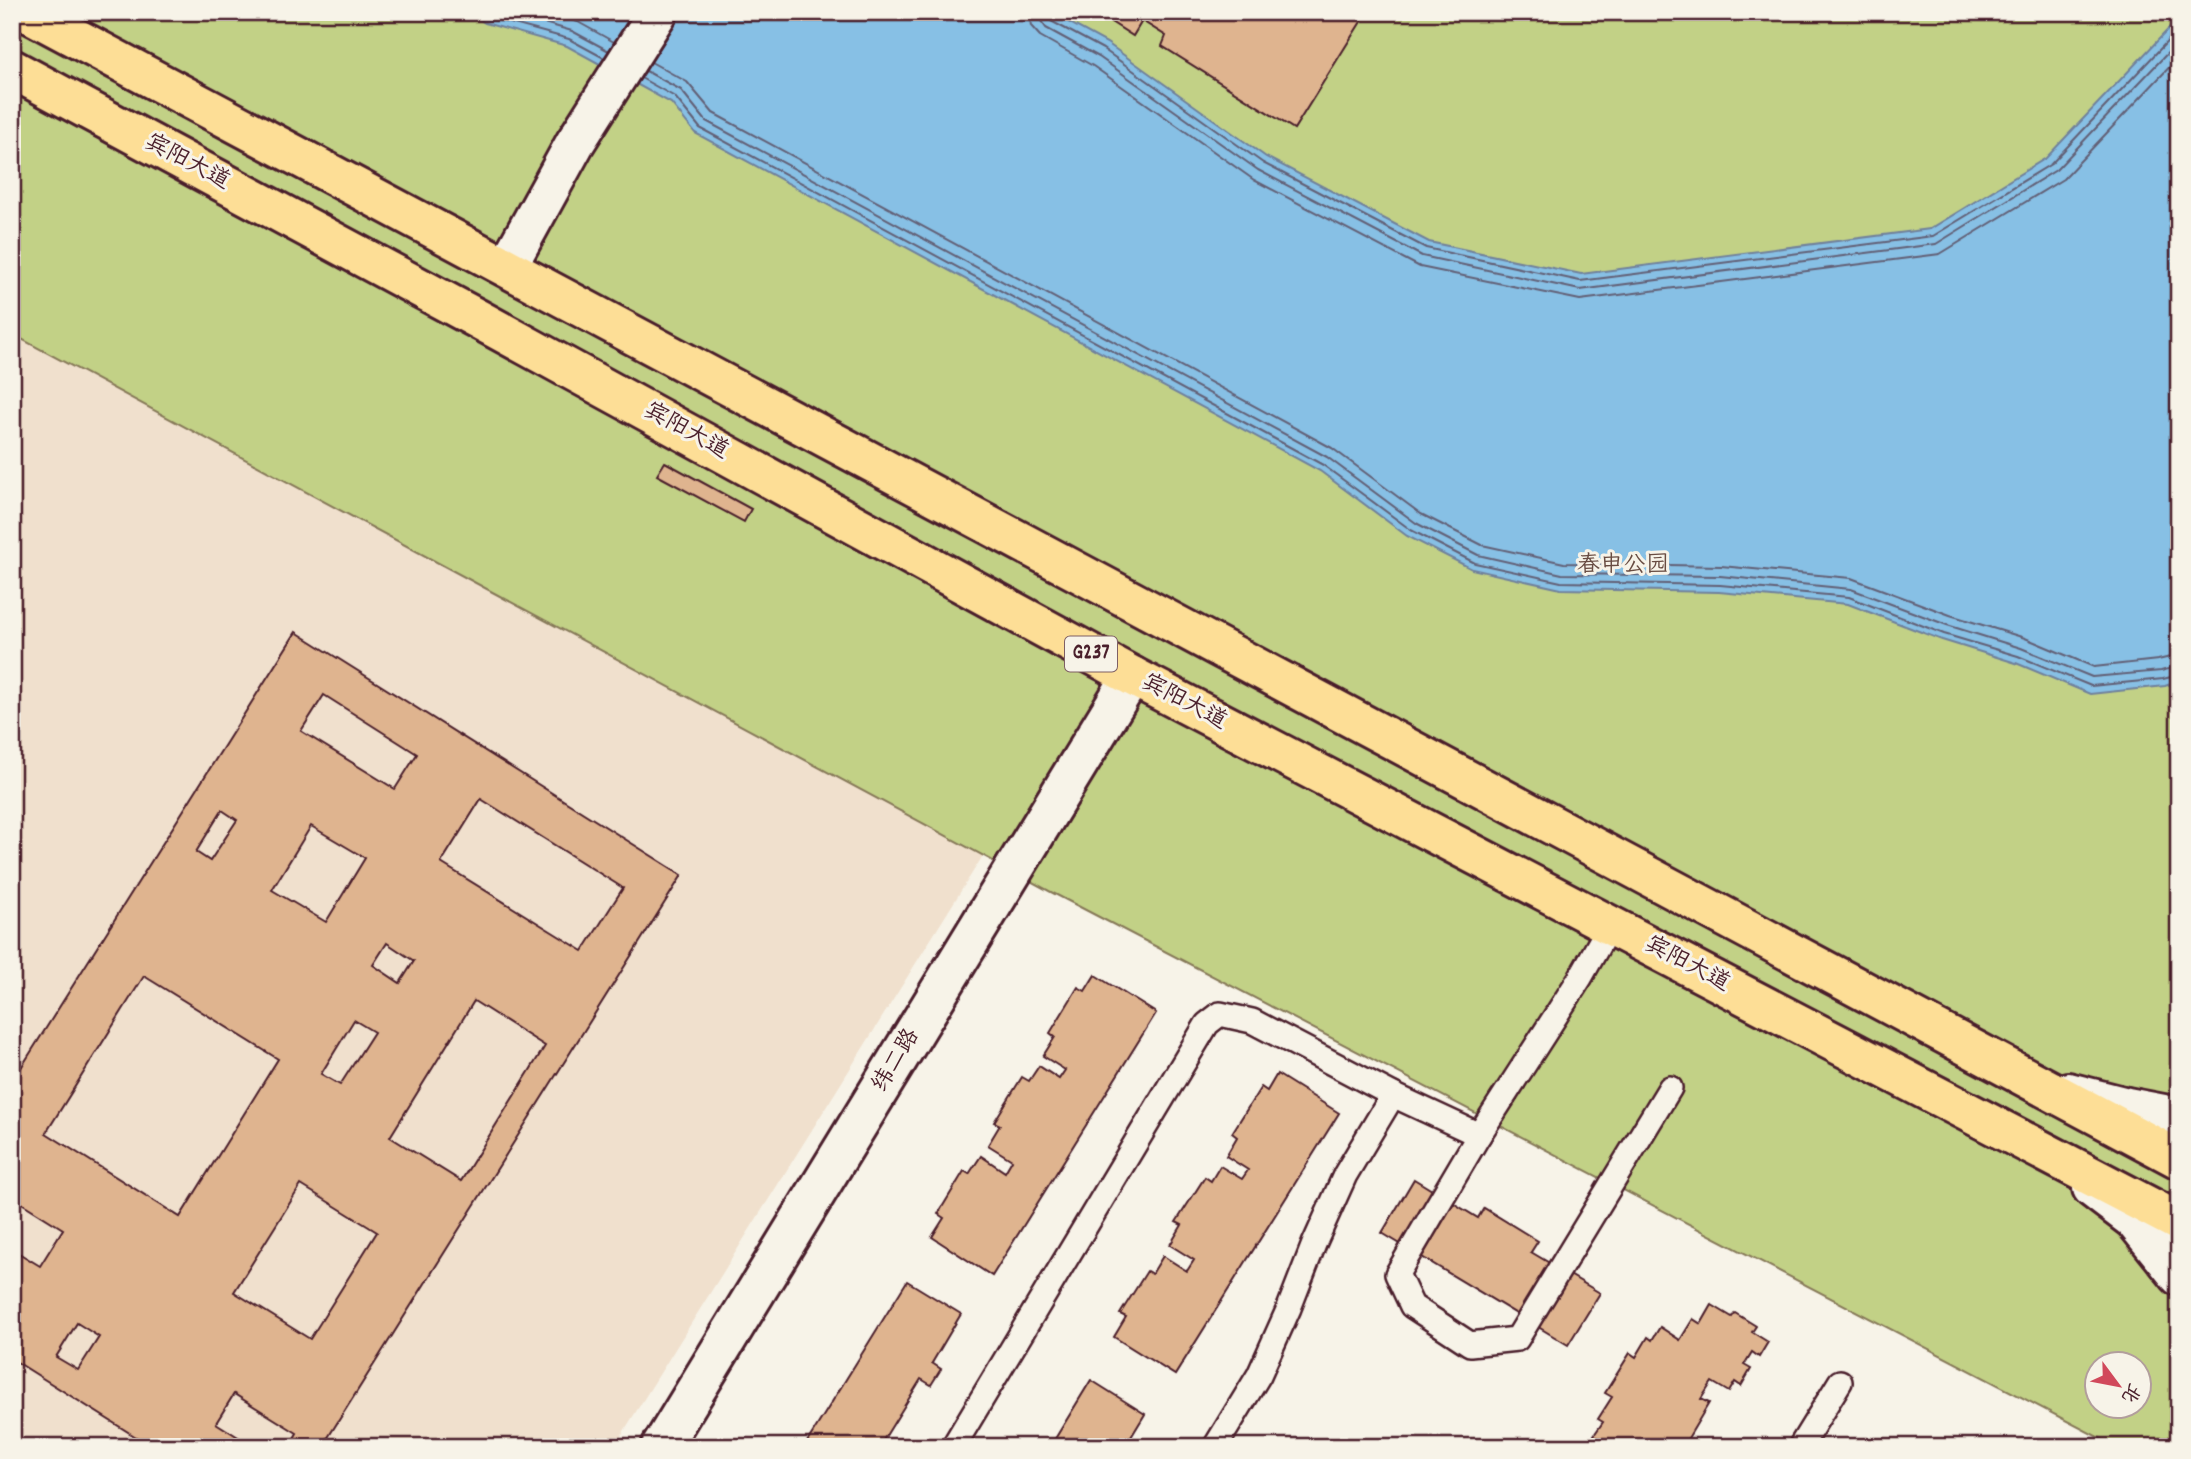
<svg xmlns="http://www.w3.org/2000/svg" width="2191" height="1459" font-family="Dekko,'LXGW WenKai TC',sans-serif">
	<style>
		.built { fill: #f0e0cd }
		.green { fill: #c2d186; stroke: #867858; stroke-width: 2; fill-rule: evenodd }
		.water { fill: #87c0e5; stroke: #6f809b; stroke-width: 2 }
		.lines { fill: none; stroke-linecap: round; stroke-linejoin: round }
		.shore { stroke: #625f75; stroke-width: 2 }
		.building { fill: #dfb48f; stroke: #4a1f2b; stroke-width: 2; fill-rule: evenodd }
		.lane-casing { stroke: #4a1f2b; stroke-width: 28 }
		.street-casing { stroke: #4a1f2b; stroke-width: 44 }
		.secondary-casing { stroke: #4a1f2b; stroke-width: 44 }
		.highway-casing { stroke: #4a1f2b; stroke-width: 44 }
		.lane { stroke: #f7f3e8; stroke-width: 23 }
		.street { stroke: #f7f3e8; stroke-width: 38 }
		.secondary { stroke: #f7f3e8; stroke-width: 38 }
		.highway { stroke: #fdde96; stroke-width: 38 }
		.labels { text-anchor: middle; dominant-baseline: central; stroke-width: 6; stroke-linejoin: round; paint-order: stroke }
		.shield { fill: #f7f3e8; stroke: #7e5f64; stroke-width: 2 }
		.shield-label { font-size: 21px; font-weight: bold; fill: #4a1f2b }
		.street-label { font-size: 23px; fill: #4a1f2b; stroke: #f7f3e8 }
		.park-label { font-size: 23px; fill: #684c42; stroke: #f7f3e8 }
	</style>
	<rect width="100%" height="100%" fill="#f7f3e8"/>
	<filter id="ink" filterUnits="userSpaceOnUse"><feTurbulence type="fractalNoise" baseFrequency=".0143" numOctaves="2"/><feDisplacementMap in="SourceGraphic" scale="14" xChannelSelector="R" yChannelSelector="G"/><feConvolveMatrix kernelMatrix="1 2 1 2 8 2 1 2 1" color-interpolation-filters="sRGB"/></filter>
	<g filter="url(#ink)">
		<!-- built -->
		<path class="built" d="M12,285L1009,814L614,1447H12Z"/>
		<!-- green -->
		<path class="green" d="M12,12H2179V1447H2117L1051,892L12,334ZM2096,1364H2138V1406H2096Z"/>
		<!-- water -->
		<path class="water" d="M468,12H1050L1107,43L1266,157L1429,242L1581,274L1930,229L2046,158L2179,18V681L2165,686L2090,694L2016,663L1942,640L1848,604L1719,592L1561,589L1472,569L1407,536L1320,471L695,133L671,103L567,46L485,23Z"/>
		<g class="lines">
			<!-- shore -->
			<g class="shore">
				<path d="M481,12L488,17L569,39L604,58"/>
				<path d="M505,12L572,31L609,51"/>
				<path d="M545,12L578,22L614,42"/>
				<path d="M1029,12L1031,26L1040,36L1093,66L1254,180L1420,267L1580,300L1940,254L2063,179L2179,57"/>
				<path d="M1039,12L1041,21L1046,28L1099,57L1258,170L1422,256L1580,290L1936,244L2056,170L2179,41"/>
				<path d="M1048,12L1051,21L1103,49L1263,163L1426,248L1580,281L1933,236L2051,164L2179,29"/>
				<path d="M651,62L687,82L713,113L1332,448L1421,514L1482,545L1564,563L1721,566L1851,578L1950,615L2025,638L2094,667L2158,660L2179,655"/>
				<path d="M646,71L681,90L706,121L1327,457L1416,523L1478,555L1562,574L1720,576L1851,589L1947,625L2021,648L2092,677L2161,671L2179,666"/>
				<path d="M641,78L675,97L700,128L1323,465L1411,530L1475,563L1561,582L1720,585L1849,597L1944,634L2018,656L2091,686L2163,679L2179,675"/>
			</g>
		</g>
		<!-- building -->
		<g class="building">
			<path d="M1102,12H1367L1294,129L1162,46L1166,36L1142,21L1133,36L1100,15Z"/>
			<path d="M665,462L751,509L744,522L657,475Z"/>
			<path d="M296,632L682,875L322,1447H289L297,1433L234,1394L216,1423L254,1447H152L12,1359V1249L40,1266L63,1229L12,1197V1082ZM324,695L417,754L395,789L301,731ZM481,799L623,888L583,951L441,863ZM222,810L237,820L210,861L196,852ZM311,826L365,858L326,922L272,890ZM387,943L414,961L400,983L373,965ZM144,976L278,1059L180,1217L46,1133ZM474,1001L545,1046L461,1181L390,1137ZM354,1020L374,1032L340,1085L321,1074ZM301,1185L377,1232L310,1339L234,1292ZM77,1323L99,1337L78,1370L56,1357Z"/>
			<path d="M1095,975L1156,1013L992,1276L932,1237L944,1218L938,1214L964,1171L969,1174L981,1156L1005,1172L1012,1160L988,1145L1000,1125L994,1122L1022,1077L1029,1081L1039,1066L1059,1079L1065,1070L1043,1056L1055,1037L1050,1033L1078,987L1085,991Z"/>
			<path d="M1277,1074L1339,1113L1175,1375L1114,1337L1126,1317L1120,1314L1147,1271L1152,1274L1163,1256L1187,1271L1194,1260L1170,1245L1182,1225L1176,1222L1205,1177L1211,1181L1220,1166L1242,1179L1248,1170L1226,1156L1237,1137L1232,1133L1261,1087L1267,1091Z"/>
			<path d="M1414,1179L1478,1218L1484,1208L1538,1241L1531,1252L1600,1293L1568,1345L1382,1233Z"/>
			<path d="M907,1281L961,1314L932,1363L941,1369L931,1385L921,1379L879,1447H804Z"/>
			<path d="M1712,1305L1732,1317L1735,1313L1756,1326L1752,1332L1768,1342L1759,1357L1752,1352L1744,1365L1751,1369L1741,1386L1735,1382L1729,1392L1712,1382L1701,1399L1709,1403L1684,1445L1677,1440L1673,1447H1612L1594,1435L1603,1422L1598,1419L1612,1397L1605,1393L1630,1353L1636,1357L1648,1337L1652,1340L1660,1327L1680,1340L1693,1319L1701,1324Z"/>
			<path d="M1091,1380L1145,1414L1125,1447H1050Z"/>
		</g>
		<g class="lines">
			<!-- lane casing -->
			<g class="lane-casing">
				<g id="lane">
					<path d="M1610,925L1580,978L1479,1135L1397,1274L1412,1306L1470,1344L1517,1339L1670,1088"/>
					<path d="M953,1447L1207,1024L1220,1014L1252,1021L1393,1095L1479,1135"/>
					<path d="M1215,1447L1259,1375L1289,1308L1314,1244L1345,1175L1393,1095"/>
					<path d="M1800,1447L1840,1382"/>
				</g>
			</g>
			<!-- street casing -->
			<g class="street-casing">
				<g id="street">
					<path d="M507,267L575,143L658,12"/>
					<path d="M661,1447L1132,676"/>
				</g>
			</g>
			<!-- secondary casing -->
			<g class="secondary-casing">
				<g id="secondary">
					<path d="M2068,1092L2127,1107L2179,1117"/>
					<path d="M2092,1188L2134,1220L2179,1276"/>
				</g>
			</g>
			<!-- highway casing -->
			<g class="highway-casing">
				<g id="highway">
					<path d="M27,12L2179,1159"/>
					<path d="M12,69L478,319L1132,676L2179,1222"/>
				</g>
			</g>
			<!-- lane -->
			<use href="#lane" class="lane"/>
			<!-- street -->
			<use href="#street" class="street"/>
			<!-- secondary -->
			<use href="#secondary" class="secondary"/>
			<!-- highway -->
			<use href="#highway" class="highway"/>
		</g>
	</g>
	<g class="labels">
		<!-- shield labels -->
		<rect class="shield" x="1065" y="636.5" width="52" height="35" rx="5"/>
		<g class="shield-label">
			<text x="1091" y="654">G237</text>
		</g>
		<!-- street labels -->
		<g class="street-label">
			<text transform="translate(187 163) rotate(28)">宾阳大道</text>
			<text transform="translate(686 432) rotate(29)">宾阳大道</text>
			<text transform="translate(1184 703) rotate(28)">宾阳大道</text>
			<text transform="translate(1687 965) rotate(28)">宾阳大道</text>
			<text transform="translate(897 1061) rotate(-59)">纬二路</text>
		</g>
		<!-- park labels -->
		<g class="park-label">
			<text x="1623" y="566">春申公园</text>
		</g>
	</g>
	<!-- margin -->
	<rect width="2191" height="1459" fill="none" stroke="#f7f3e8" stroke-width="42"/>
	<rect x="21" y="21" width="2149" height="1417" fill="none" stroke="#4a1f2b" stroke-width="2.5" filter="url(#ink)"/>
	<!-- north arrow -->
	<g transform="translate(2118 1385) rotate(122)"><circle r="33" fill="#f7f3e8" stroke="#b29e9c" stroke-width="2"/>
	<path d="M0-5L12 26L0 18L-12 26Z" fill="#d1495b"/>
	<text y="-10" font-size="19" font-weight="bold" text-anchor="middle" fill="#4a1f2b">北</text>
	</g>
</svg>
